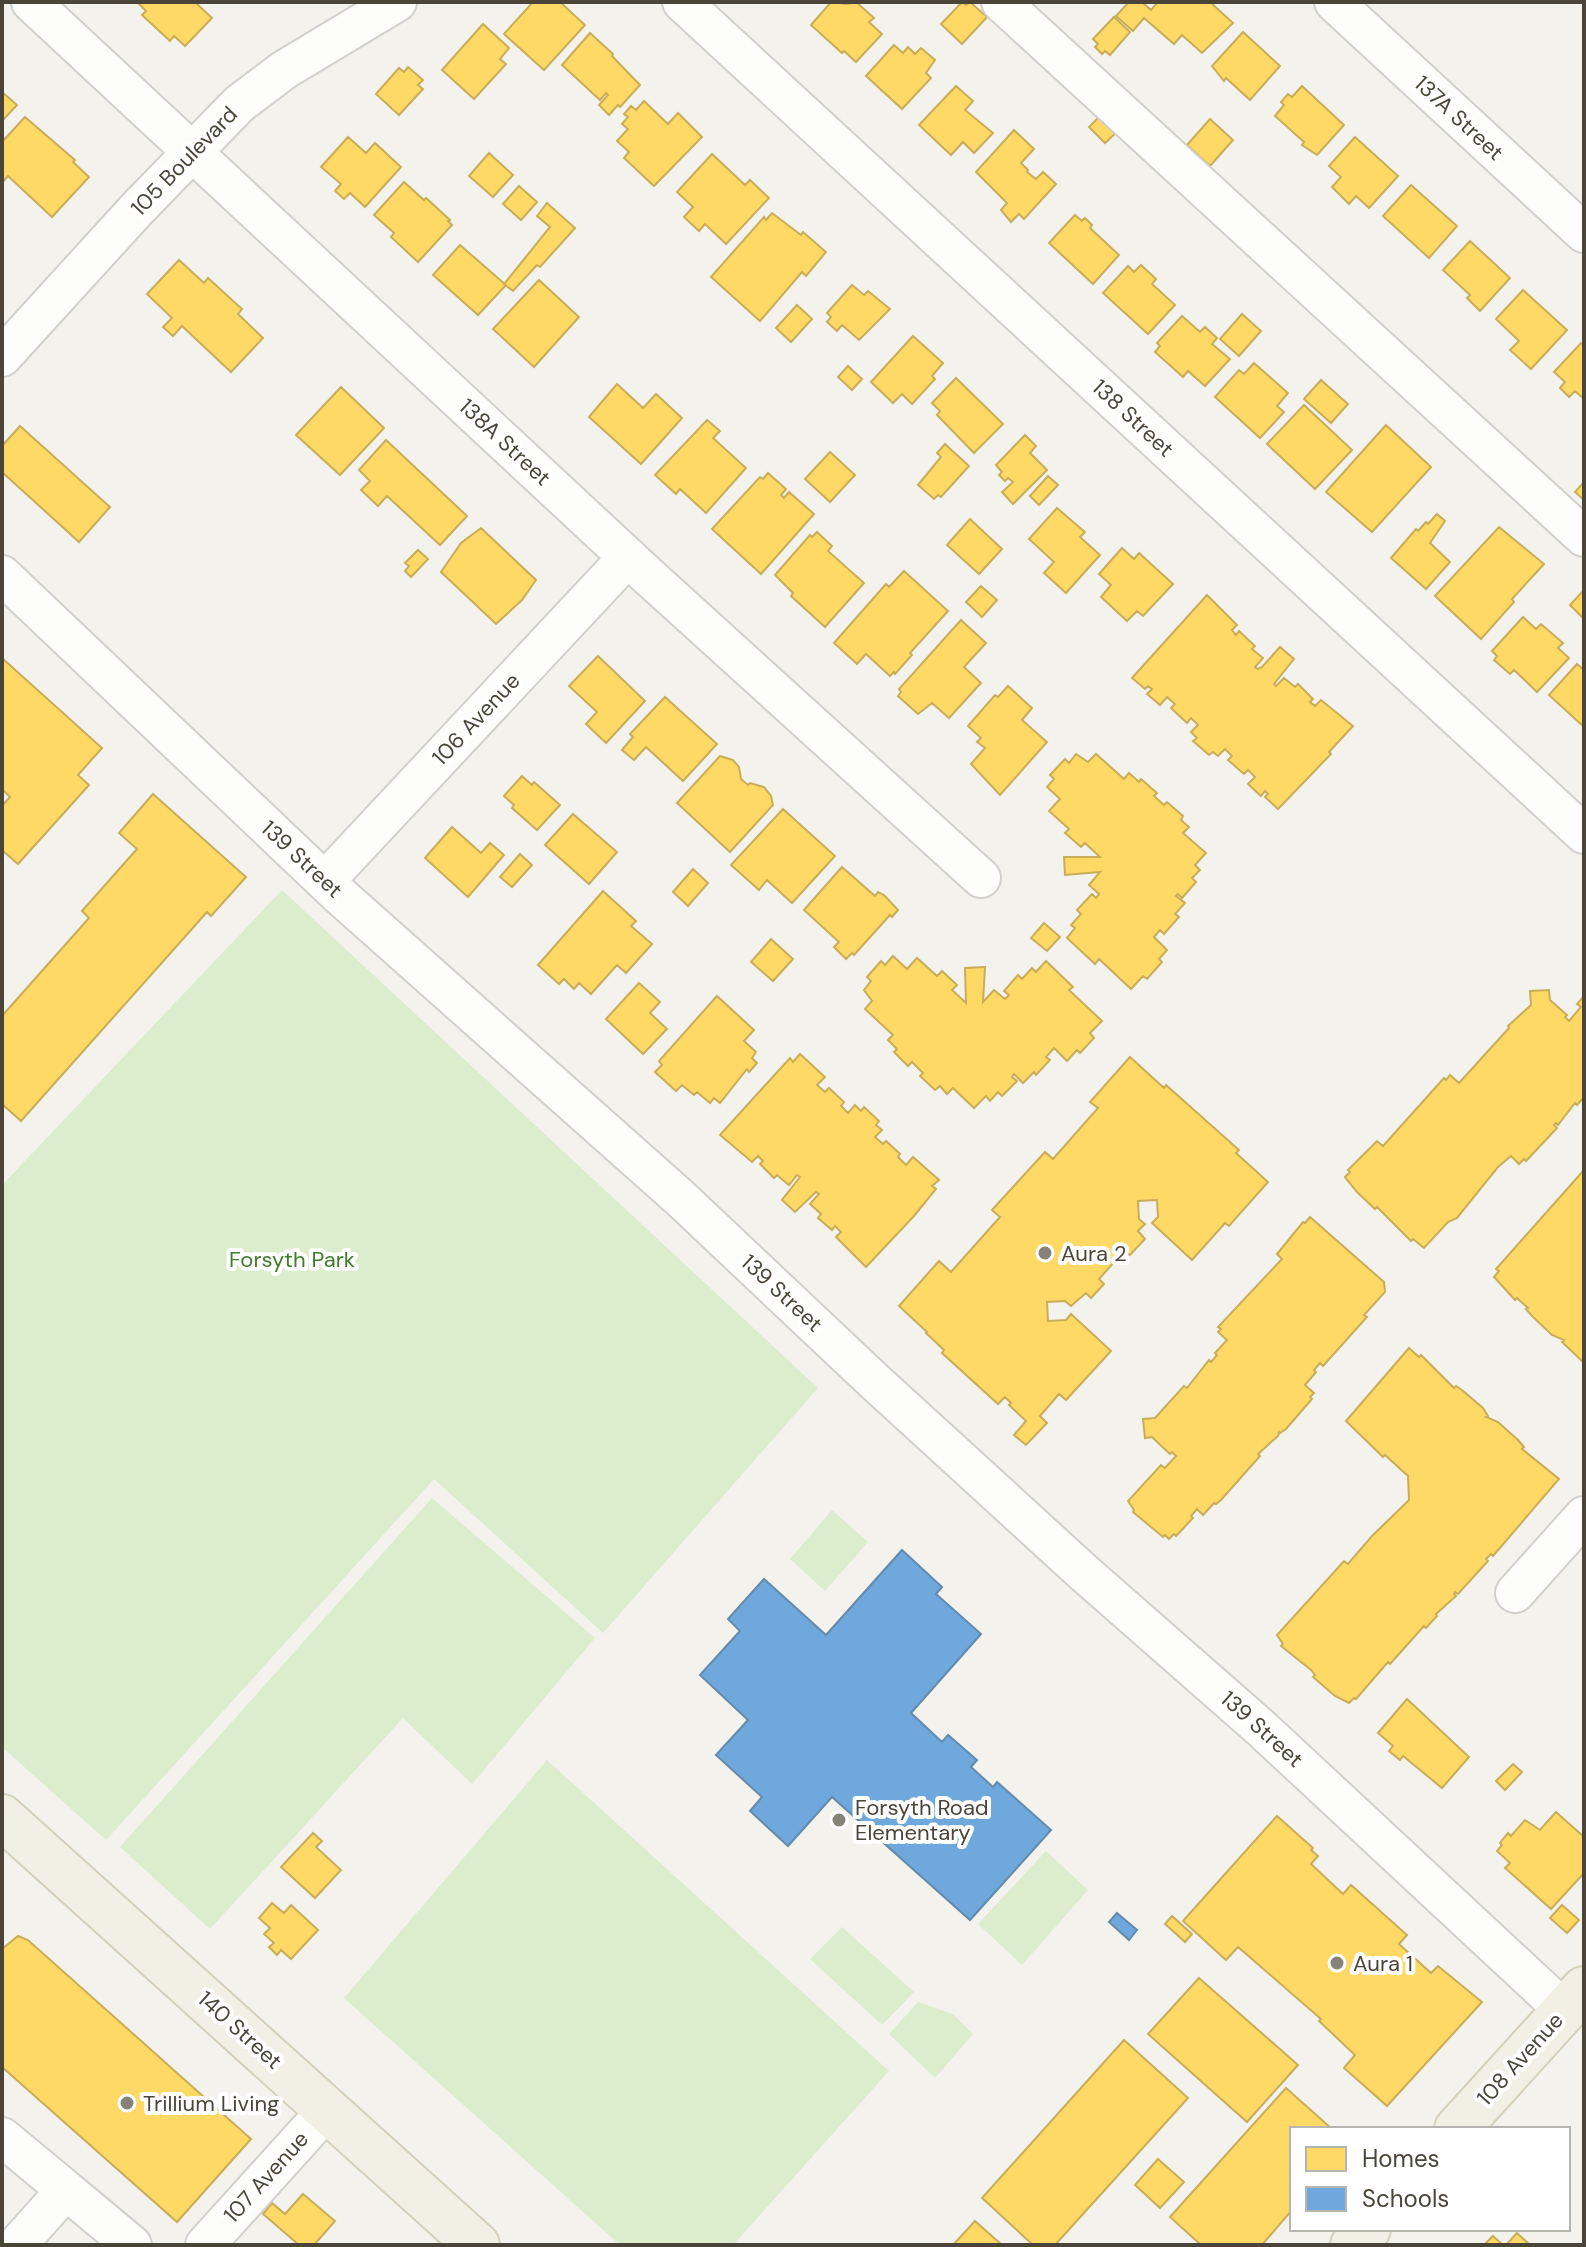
<svg xmlns="http://www.w3.org/2000/svg" width="1586" height="2247" viewBox="0 0 1586 2247" font-family="'DM Sans',sans-serif">
<rect width="100%" height="100%" fill="#f3f2ed"/>
<!-- green -->
<path fill="#dcedce" d="M282,890L818,1388L603,1633L434,1479L106,1840L2,1747V1185Z
M432,1498L595,1638L472,1784L403,1718L210,1929L120,1847Z
M832,1510L868,1542L825,1591L790,1559Z
M547,1760L889,2071L733,2245H620L344,1998Z
M1046,1851L1088,1890L1022,1965L978,1924Z
M842,1927L914,1992L882,2025L810,1959Z
M918,2002L953,2014L973,2034L935,2078L889,2034Z"/>
<!-- homes -->
<path fill="#ffd966" stroke="#c9ad58" stroke-width="2" d="M141,2H195L212,18L185,46L174,36L170,41L142,15L146,11L139,4Z
M533,2H560L585,25L544,70L504,34Z
M831,2L846,4L856,2L874,18L869,22L882,34L856,62L844,51L842,53L811,25Z
M962,2L966,5L970,2L987,17L962,44L941,24Z
M1129,2H1142L1151,10L1158,2H1210L1233,23L1202,53L1182,35L1174,44L1144,18L1133,31L1116,16Z
M1114,17L1130,32L1110,55L1105,51L1102,54L1095,47L1098,44L1093,39Z
M483,24L509,48L500,59L506,64L474,99L442,70Z
M1243,32L1280,66L1250,100L1226,78L1224,81L1212,66Z
M590,33L613,54L612,56L640,85L620,107L618,105L609,115L599,105L608,95L606,93L600,100L562,65Z
M894,45L903,53L908,47L915,54L921,48L935,60L926,73L931,78L902,109L866,76Z
M408,67L423,80L418,85L423,89L399,115L376,94L399,68L404,72Z
M956,86L973,101L965,110L993,133L974,153L963,142L951,155L919,125Z
M1302,86L1344,125L1317,155L1302,145L1304,142L1275,116L1284,105L1281,102L1288,94L1292,97Z
M2,92L17,105L2,121Z
M644,101L668,124L678,113L702,137L654,186L624,158L629,152L617,141L628,129L622,124L628,117L624,114L631,106L636,110Z
M1102,114L1118,131L1105,143L1089,127Z
M25,117L75,160L73,162L89,177L52,217L8,176L2,183V142Z
M1210,119L1233,140L1210,166L1187,145Z
M1014,130L1034,149L1021,163L1028,170L1027,172L1036,179L1043,172L1056,184L1024,219L1019,214L1011,222L1001,210L1007,203L976,172Z
M348,137L366,153L375,143L401,167L365,207L350,193L344,199L335,191L341,184L321,167Z
M1355,137L1398,176L1369,208L1356,196L1349,204L1332,187L1341,177L1329,166Z
M489,153L513,175L493,197L469,176Z
M712,154L745,185L750,180L769,198L726,244L705,224L699,231L684,217L693,207L677,192Z
M404,182L424,200L426,198L450,220L448,221L452,225L418,262L391,237L394,233L374,215Z
M1411,185L1457,226L1429,258L1383,216Z
M519,186L537,202L521,220L503,204Z
M547,203L575,228L540,267L537,265L513,291L504,284L550,227L537,216Z
M772,213L801,235L803,232L826,252L806,276L802,272L760,321L711,277L764,217L766,220Z
M1075,215L1082,221L1085,218L1092,225L1090,228L1119,255L1093,284L1049,243Z
M1470,241L1510,278L1480,311L1467,298L1470,295L1443,270Z
M460,245L506,285L478,315L433,275Z
M179,260L204,283L208,278L242,309L238,314L263,338L231,372L182,326L173,336L163,327L172,318L147,294Z
M1141,265L1156,279L1152,284L1175,305L1148,334L1103,293L1128,266L1134,272Z
M539,280L579,317L534,367L493,329Z
M852,285L864,295L868,291L890,309L859,340L842,325L837,331L827,322L831,317L827,313Z
M1523,290L1567,330L1531,369L1510,350L1519,341L1496,319Z
M797,305L812,319L791,342L776,328Z
M1242,314L1261,331L1239,356L1220,339Z
M1182,316L1200,332L1205,327L1217,338L1212,344L1230,359L1205,386L1188,371L1183,377L1155,352L1160,346L1157,343Z
M913,336L943,363L932,376L935,379L912,404L902,394L893,403L871,382Z
M1581,343L1584,345V399L1575,391L1569,397L1560,388L1565,382L1554,372Z
M1254,363L1288,393L1277,406L1284,412L1260,438L1215,397L1239,370L1244,374Z
M848,366L862,379L852,390L838,377Z
M956,378L1003,424L974,453L937,415L940,411L932,403Z
M1321,380L1348,404L1331,423L1304,399Z
M617,384L643,408L656,394L682,418L641,464L589,417Z
M341,387L384,428L340,475L296,435Z
M1304,405L1352,450L1315,489L1267,444Z
M707,420L720,431L713,438L746,468L706,513L680,489L676,494L655,475Z
M1386,425L1431,467L1372,532L1326,492Z
M20,426L110,507L79,542L2,472V446Z
M1025,435L1036,446L1030,453L1047,470L1013,504L1002,492L1013,482L1008,478L1005,481L999,475L1002,472L996,465Z
M386,440L467,516L440,545L387,496L378,506L361,490L370,481L359,470Z
M945,444L969,466L941,497L938,495L934,499L918,485L941,457L937,453Z
M830,452L855,475L830,502L805,479Z
M768,473L786,489L781,495L784,498L789,492L814,514L761,574L712,529L760,477L763,479Z
M1048,476L1058,485L1039,505L1030,496Z
M1584,482V500L1575,492Z
M1057,508L1085,532L1080,537L1100,555L1066,593L1044,573L1054,562L1029,539Z
M1437,514L1445,521L1430,543L1450,562L1426,589L1391,558L1416,529L1418,531L1426,522L1428,524Z
M970,519L1002,549L979,574L947,545Z
M1499,527L1544,564L1512,599L1514,602L1481,639L1435,596Z
M481,528L536,580L522,600L496,624L441,572L461,543Z
M817,532L832,546L828,551L864,583L825,627L791,596L793,593L775,575L810,535L812,537Z
M1122,548L1134,559L1139,553L1173,584L1143,616L1137,611L1127,621L1101,597L1111,585L1099,574Z
M418,550L428,559L411,577L405,571L409,566L405,563Z
M904,571L948,611L910,653L912,655L895,674L894,672L890,676L866,654L857,664L834,643L886,584L889,587Z
M981,586L997,600L982,617L966,602Z
M1584,590V619L1570,605Z
M1207,595L1237,625L1232,630L1236,635L1239,631L1255,646L1252,649L1263,658L1255,667L1258,669L1262,667L1280,647L1294,659L1274,684L1276,686L1284,678L1295,687L1298,684L1313,699L1310,702L1315,706L1321,700L1353,726L1329,752L1331,754L1278,809L1265,797L1268,794L1265,791L1261,796L1248,784L1255,777L1248,770L1244,774L1228,760L1232,756L1225,749L1218,756L1213,752L1209,755L1193,741L1197,738L1191,732L1198,725L1191,718L1187,723L1171,708L1175,704L1167,697L1160,705L1147,694L1152,689L1148,686L1145,689L1132,678Z
M1523,617L1536,629L1541,624L1563,643L1558,648L1569,658L1537,692L1514,670L1510,674L1494,660L1497,656L1492,651Z
M961,620L986,643L964,667L981,683L949,718L932,703L918,714L898,696L901,692L899,689Z
M598,656L645,701L606,743L586,724L597,712L569,686Z
M2,658L102,748L78,775L89,785L18,864L2,850V806L10,797L2,789Z
M1577,664L1584,670V727L1549,695Z
M1008,686L1032,708L1022,720L1047,742L1000,795L971,764L985,748L977,742L981,738L968,726L995,695L998,697Z
M665,697L717,744L683,781L646,747L634,760L622,750L633,737L630,734Z
M1076,754L1088,762L1096,754L1124,779L1129,773L1139,782L1141,779L1157,793L1154,796L1164,805L1167,802L1183,816L1181,820L1189,827L1183,833L1206,853L1195,865L1200,870L1192,878L1196,882L1182,898L1178,894L1176,896L1185,903L1175,914L1179,917L1164,934L1160,930L1154,937L1167,950L1159,959L1162,962L1147,979L1143,976L1131,989L1099,959L1095,964L1067,938L1075,928L1071,925L1081,914L1077,910L1092,894L1096,898L1099,894L1089,885L1100,872L1065,875L1064,857H1100L1085,843L1081,847L1065,833L1069,829L1049,811L1060,799L1047,787L1054,779L1050,775L1065,759L1069,763Z
M720,756L733,760L739,767L741,779L748,785L750,783L764,787L771,796L773,805L730,852L677,803Z
M522,776L532,785L534,782L560,805L537,830L512,808L514,805L504,796Z
M153,794L246,877L211,916L207,912L21,1121L2,1104V1016L89,918L82,911L137,849L119,833Z
M783,809L835,856L792,903L767,880L759,890L731,865Z
M573,814L617,852L589,884L545,845Z
M452,827L481,853L490,843L504,855L468,897L425,858Z
M520,854L532,865L512,887L500,877Z
M842,867L875,896L878,892L884,895L898,910L892,917L890,915L854,955L852,953L846,959L834,947L839,942L804,910Z
M693,869L708,883L688,906L673,892Z
M603,891L636,921L631,926L652,944L626,973L617,965L591,994L579,983L574,989L564,979L559,984L538,965Z
M1044,923L1060,937L1047,951L1031,938Z
M771,939L793,959L773,981L751,962Z
M893,956L907,969L917,958L937,976L942,971L957,985L952,990L966,1003L965,968L985,967L983,1002L994,990L1005,999L1009,995L1004,991L1018,975L1022,979L1032,968L1036,972L1046,961L1073,987L1069,990L1102,1021L1090,1033L1094,1038L1080,1053L1077,1050L1067,1061L1054,1048L1046,1057L1050,1060L1036,1075L1034,1072L1023,1083L1014,1074L1012,1077L1017,1081L1002,1096L998,1092L990,1101L986,1096L974,1108L953,1088L947,1094L940,1086L935,1090L920,1076L923,1073L912,1062L908,1066L894,1052L897,1049L888,1040L893,1035L865,1009L872,1001L864,990L871,981L867,977L881,961L885,965Z
M639,983L660,1002L650,1013L667,1029L643,1054L606,1019Z
M1549,990L1550,1000L1567,1015L1565,1017L1569,1021L1581,1007L1577,1004L1584,996V1097L1577,1105L1575,1103L1558,1125L1556,1123L1554,1125L1557,1128L1526,1161L1524,1159L1519,1164L1511,1156L1498,1167L1457,1218L1448,1222L1424,1248L1413,1239L1411,1241L1377,1207L1375,1209L1357,1192L1345,1177L1350,1172L1348,1170L1377,1141L1383,1146L1444,1078L1446,1080L1450,1075L1459,1083L1509,1028L1508,1026L1531,1005L1530,991Z
M717,996L754,1030L744,1041L756,1052L752,1058L757,1063L749,1072L747,1069L720,1103L714,1098L710,1103L697,1092L694,1095L682,1085L676,1091L655,1072L662,1065L659,1061Z
M800,1054L825,1077L817,1085L825,1092L829,1088L844,1102L841,1106L848,1113L855,1105L861,1111L864,1107L879,1121L876,1125L882,1130L875,1137L883,1144L886,1141L900,1154L898,1157L906,1165L913,1157L939,1180L932,1186L936,1189L914,1216L866,1267L836,1237L841,1232L835,1226L832,1230L818,1218L821,1214L810,1204L819,1194L816,1192L795,1212L782,1200L800,1177L797,1175L789,1185L777,1175L774,1178L760,1164L763,1161L758,1156L752,1162L720,1135L790,1058L793,1062Z
M1130,1057L1164,1088L1166,1085L1239,1150L1236,1153L1268,1182L1229,1226L1225,1223L1192,1260L1152,1223L1158,1217L1157,1200L1138,1201L1139,1219L1145,1224L1138,1231L1145,1239L1130,1255L1124,1251L1099,1279L1104,1284L1091,1298L1086,1293L1071,1306L1065,1301L1047,1302L1048,1321L1066,1320L1071,1314L1111,1351L1066,1400L1059,1394L1040,1416L1047,1423L1026,1445L1014,1435L1026,1421L1009,1405L1011,1403L1005,1397L998,1404L942,1353L944,1350L926,1333L927,1332L899,1306L939,1261L951,1272L1000,1217L992,1210L1045,1152L1053,1159L1098,1108L1090,1102Z
M1584,1170V1363L1562,1342L1564,1340L1552,1335L1532,1316L1526,1309L1528,1308L1517,1298L1515,1300L1494,1277L1499,1271L1496,1269Z
M1310,1217L1384,1282L1385,1292L1364,1315L1367,1317L1323,1366L1320,1363L1314,1370L1316,1372L1305,1385L1314,1393L1310,1397L1312,1399L1286,1429L1280,1433L1279,1432L1278,1436L1258,1454L1260,1456L1221,1500L1216,1504L1214,1503L1203,1515L1197,1509L1191,1516L1193,1518L1176,1536L1174,1534L1169,1539L1165,1535L1163,1537L1133,1512L1134,1510L1128,1501L1161,1465L1165,1468L1176,1456L1172,1452L1170,1454L1152,1437L1145,1438L1143,1419L1155,1418L1184,1386L1187,1388L1209,1360L1211,1362L1217,1355L1215,1353L1227,1340L1218,1332L1221,1329L1218,1327L1282,1259L1277,1254L1303,1222L1305,1223Z
M1409,1348L1419,1357L1421,1355L1454,1388L1456,1386L1462,1390L1483,1408L1488,1416L1486,1417L1498,1422L1518,1440L1524,1447L1522,1449L1559,1479L1493,1556L1491,1554L1486,1559L1488,1561L1458,1594L1455,1592L1454,1594L1456,1596L1436,1614L1437,1616L1426,1628L1424,1626L1390,1664L1388,1662L1356,1699L1354,1698L1349,1703L1335,1696L1313,1677L1315,1675L1311,1670L1281,1646L1283,1644L1277,1635L1344,1561L1348,1564L1372,1536L1409,1500L1408,1476L1385,1455L1383,1457L1346,1421Z
M1407,1699L1469,1757L1442,1788L1403,1756L1400,1760L1389,1751L1393,1746L1378,1733Z
M1513,1764L1522,1772L1505,1790L1496,1781Z
M1556,1812L1584,1837V1873L1551,1909L1505,1868L1510,1863L1497,1851L1502,1845L1500,1843L1508,1833L1511,1836L1525,1820L1540,1830Z
M1277,1816L1313,1848L1311,1850L1318,1856L1311,1864L1343,1894L1351,1885L1407,1935L1399,1944L1431,1973L1438,1966L1482,2002L1387,2106L1344,2068L1355,2055L1319,2021L1321,2019L1238,1947L1226,1960L1183,1921Z
M313,1833L322,1841L316,1847L341,1870L315,1898L281,1867Z
M272,1903L284,1913L291,1905L318,1930L291,1959L281,1950L277,1955L269,1947L274,1943L264,1934L270,1928L259,1918Z
M1562,1905L1579,1920L1567,1933L1550,1918Z
M1172,1916L1192,1934L1185,1942L1165,1924Z
M18,1936L28,1940L251,2139L177,2222L2,2067V1949Z
M1199,1978L1298,2065L1247,2122L1148,2034Z
M1124,2040L1188,2098L1055,2245H1033L982,2198Z
M1286,2088L1332,2129H1292V2210L1262,2245H1201L1170,2217Z
M1158,2159L1184,2182L1160,2208L1135,2185Z
M303,2194L335,2221L314,2245H299L263,2214L272,2203L285,2214Z
M975,2221L1002,2245H953Z
M1517,2233L1530,2245H1506Z
M1493,2236L1503,2245H1484Z"/>
<!-- schools -->
<path fill="#6fa8dc" stroke="#648aab" stroke-width="2" d="M902,1550L942,1587L936,1594L981,1634L911,1713L942,1742L948,1735L977,1760L971,1767L993,1787L997,1782L1051,1830L970,1920L832,1797L788,1846L750,1811L762,1797L716,1755L748,1720L700,1675L740,1631L728,1619L764,1579L826,1635Z
M1117,1913L1137,1930L1129,1940L1109,1922Z"/>
<g fill="none" stroke-linecap="round" stroke-linejoin="round">
<!-- minor casing -->
<g stroke="#d1d0cb" stroke-width="42">
<path id="minor" d="M31,2L647,575L981,878
M682,2L1584,834
M1001,2L1584,537
M1334,2L1584,233
M2,357L136,210L239,104L284,70L397,2
M2,575L338,894L679,1197L873,1380L1083,1572L1262,1729L1564,2010
M325,881L628,557
M1515,1593L1584,1516
M2,2137L66,2190
M17,2245L66,2190L132,2245
M205,2245L328,2109"/>
</g>
<!-- major casing -->
<g stroke="#d5d0ba" stroke-width="48">
<path id="major" d="M2,1817L477,2245
M1457,2129L1584,1989
M1353,2245L1368,2229"/>
</g>
<!-- minor -->
<use href="#minor" stroke="#fdfdfc" stroke-width="38"/>
<!-- major -->
<use href="#major" stroke="#f2f0e5" stroke-width="44"/>
</g>
<!-- markers -->
<g fill="#858277" stroke="#fff" stroke-width="3">
<circle cx="1045" cy="1253" r="8"/>
<circle cx="839" cy="1820" r="8"/>
<circle cx="1337" cy="1963" r="8"/>
<circle cx="127" cy="2103" r="8"/>
</g>
<g text-anchor="middle" dominant-baseline="central" stroke-width="8" stroke-linejoin="round" paint-order="stroke">
<!-- street labels -->
<g font-size="22" fill="#4a4538" stroke="#fff">
<text transform="translate(1459 118) rotate(43)">137A Street</text>
<text transform="translate(184 161) rotate(-46)">105 Boulevard</text>
<text transform="translate(1133 418) rotate(43)">138 Street</text>
<text transform="translate(505 442) rotate(43)">138A Street</text>
<text transform="translate(476 719) rotate(-47)">106 Avenue</text>
<text transform="translate(302 859) rotate(43)">139 Street</text>
<text transform="translate(782 1293) rotate(43)">139 Street</text>
<text transform="translate(1262 1729) rotate(42)">139 Street</text>
<text transform="translate(240 2030) rotate(42)">140 Street</text>
<text transform="translate(1520 2059) rotate(-48)">108 Avenue</text>
<text transform="translate(266 2177) rotate(-48)">107 Avenue</text>
</g>
<!-- poi labels -->
<g font-size="22" fill="#4a4538" stroke="#fff" text-anchor="start">
<text x="1061" y="1253">Aura 2</text>
<text x="855" y="1807">Forsyth Road<tspan x="855" dy="25">Elementary</tspan></text>
<text x="1353" y="1963">Aura 1</text>
<text x="143" y="2103">Trillium Living</text>
</g>
<!-- park labels -->
<g font-size="22" fill="#3f7d2a" stroke="#fff">
<text x="292" y="1259">Forsyth Park</text>
</g>
</g>
<!-- border -->
<rect width="1586" height="2247" fill="none" stroke="#4a4538" stroke-width="8"/>
<!-- legend -->
<rect x="1290" y="2127" width="280" height="104" fill="#ffffff" stroke="#b7b5af" stroke-width="2"/>
<rect x="1306" y="2147" width="40" height="24" fill="#ffd966" stroke="#b7b5af" stroke-width="2"/>
<text x="1362" y="2167" font-size="24" fill="#4a4538">Homes</text>
<rect x="1306" y="2187" width="40" height="24" fill="#6fa8dc" stroke="#b7b5af" stroke-width="2"/>
<text x="1362" y="2207" font-size="24" fill="#4a4538">Schools</text>
</svg>
